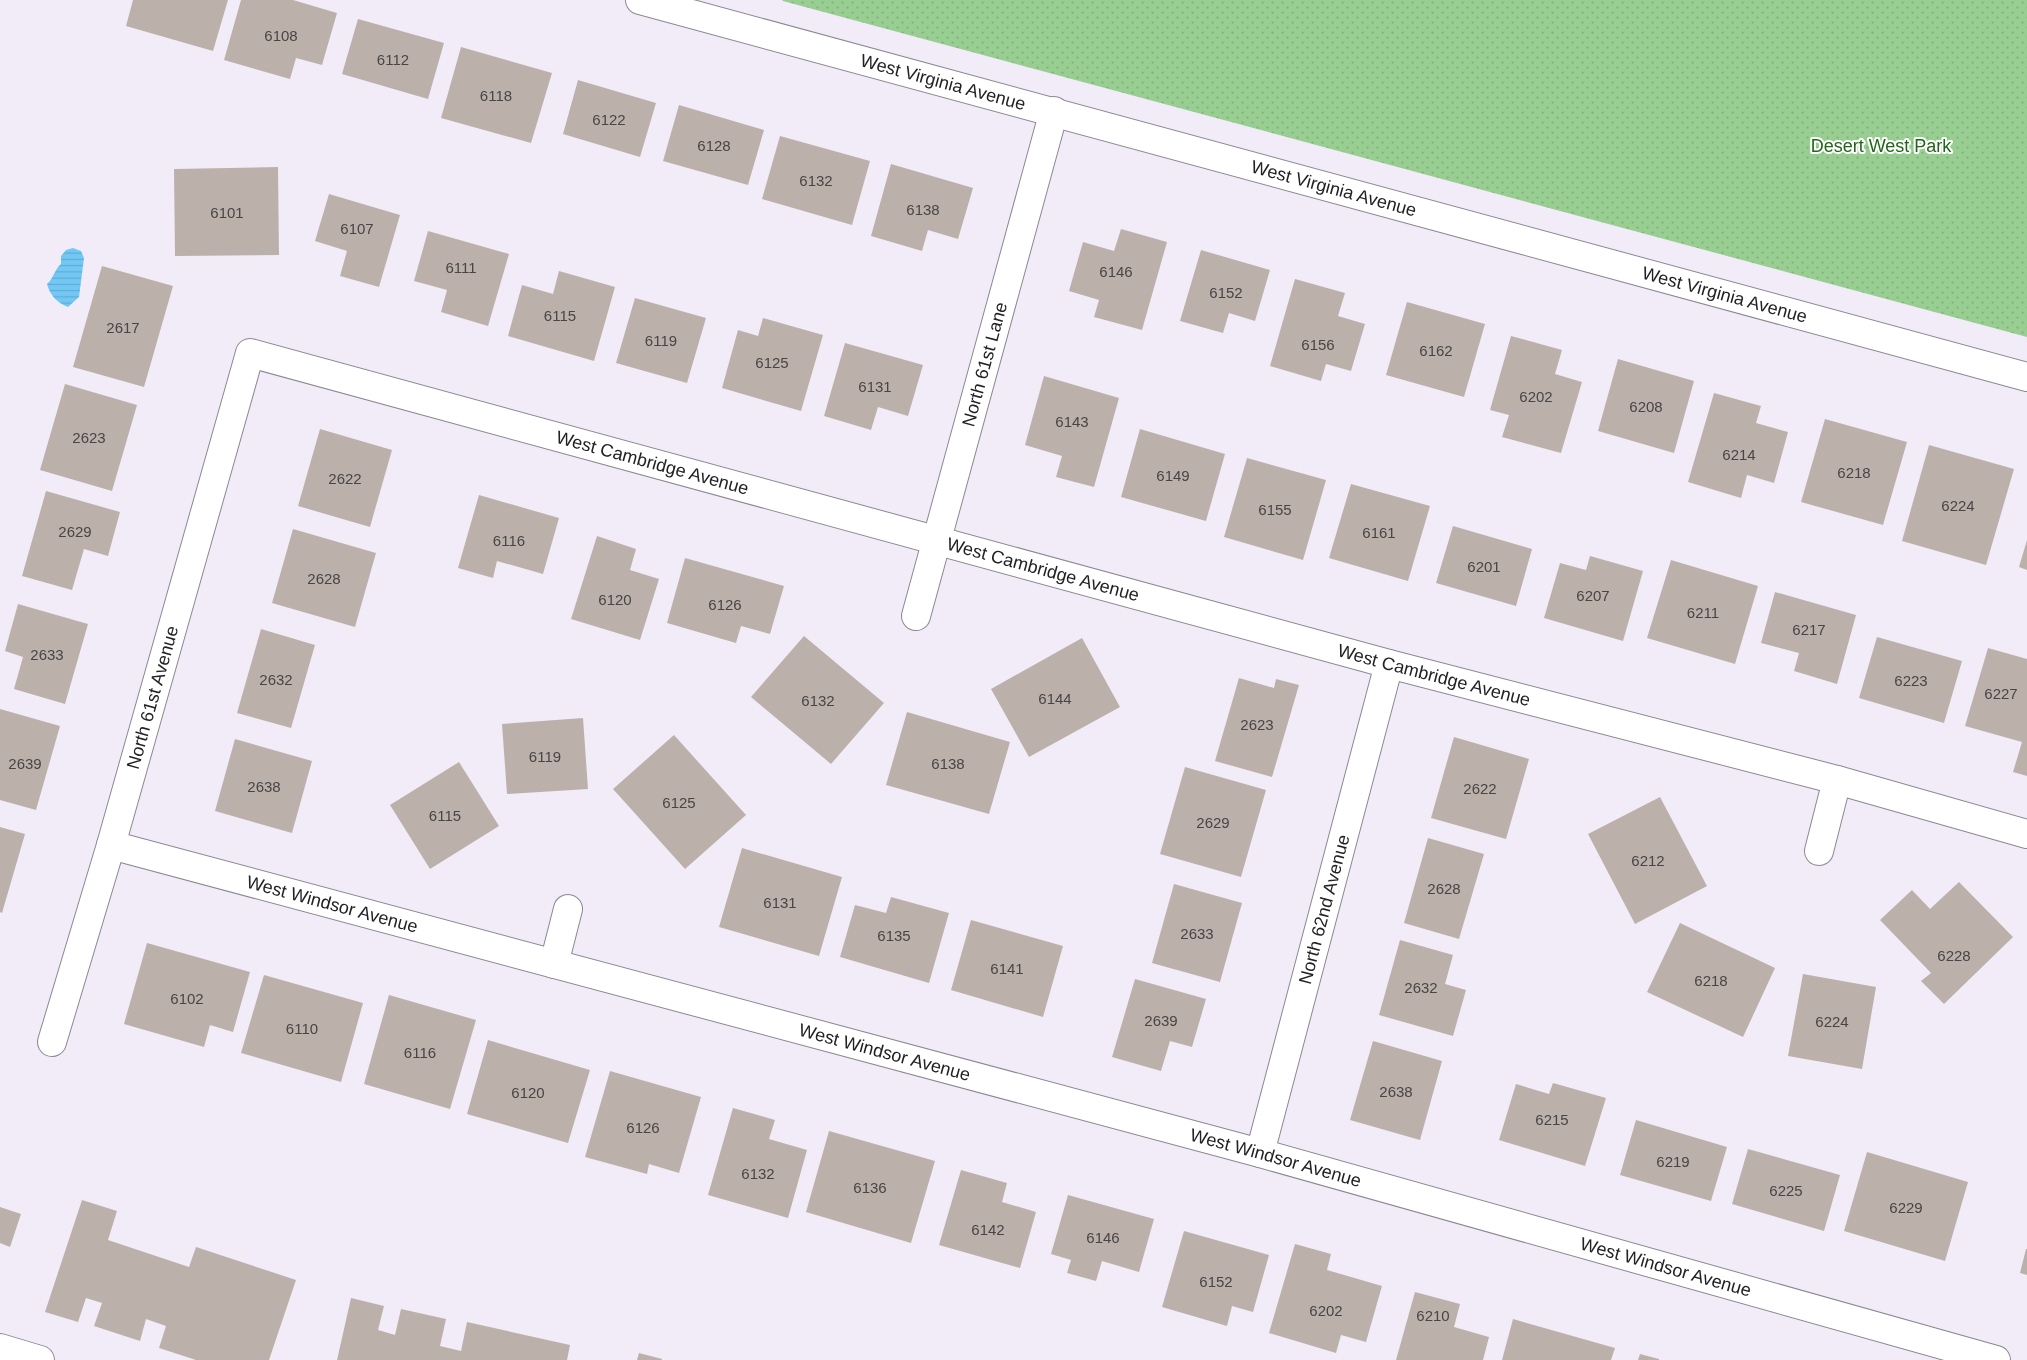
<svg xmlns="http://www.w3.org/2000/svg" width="2027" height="1360" viewBox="0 0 2027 1360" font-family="Helvetica,sans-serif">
<defs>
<pattern id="park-dots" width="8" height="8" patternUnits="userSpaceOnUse" patternTransform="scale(1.25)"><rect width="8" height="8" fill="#98ce91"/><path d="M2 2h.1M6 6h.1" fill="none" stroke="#83b17d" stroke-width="1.8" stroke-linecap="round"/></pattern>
<pattern id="water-rules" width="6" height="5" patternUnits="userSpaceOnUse" patternTransform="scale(1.25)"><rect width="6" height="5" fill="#72c8f4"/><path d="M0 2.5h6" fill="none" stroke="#62acd1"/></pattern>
</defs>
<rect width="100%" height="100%" fill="#f1ecf8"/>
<!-- park -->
<path fill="url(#park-dots)" d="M782,0H2027V337L783,1Z"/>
<!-- water -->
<path fill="url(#water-rules)" d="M73,248L81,251L84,258L79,297L68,307C57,303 50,295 47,284C54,278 54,270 61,264V256L66,250Z"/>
<!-- building -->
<path fill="#bcb1aa" d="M133,0H228L213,51L126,26Z
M241,0H293L337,13L322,65L296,58L290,79L224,60Z
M358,19L444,43L428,99L342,74Z
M461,47L552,73L531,143L441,118Z
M578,80L656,103L640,157L563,134Z
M679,105L764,130L748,185L663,161Z
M780,136L870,161L852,225L762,199Z
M891,164L973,188L958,239L928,230L922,251L871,236Z
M278,167L279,255L175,256L174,169Z
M329,194L400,215L379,287L340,276L347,251L315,241Z
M1121,229L1167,242L1142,330L1094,317L1099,300L1069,291L1083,242L1114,251Z
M428,231L509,254L488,326L441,312L447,290L414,281Z
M1201,250L1270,270L1255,321L1229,313L1223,333L1180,321Z
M102,266L173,286L144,387L73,367Z
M559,271L615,287L594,361L508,336L522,285L553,294Z
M1295,279L1345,293L1338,316L1365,324L1351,371L1326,364L1321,381L1270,366Z
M635,298L706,318L687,383L616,363Z
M1407,302L1485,324L1464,397L1386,375Z
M763,318L823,335L801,411L722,388L738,330L758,336Z
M1511,336L1562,350L1555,374L1582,382L1561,453L1502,437L1509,415L1490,410Z
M845,343L923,365L908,416L878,407L871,430L824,416Z
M1618,359L1694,381L1674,453L1598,431Z
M1044,376L1119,398L1094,487L1056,477L1062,456L1025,445Z
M65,384L137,405L112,491L40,470Z
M1714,393L1761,406L1756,423L1788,432L1774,483L1747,475L1741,498L1688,482Z
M1825,419L1907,442L1883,525L1801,502Z
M320,429L392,450L370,527L298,506Z
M1140,429L1225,454L1206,521L1121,497Z
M1929,445L2014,469L1986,565L1902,541Z
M1247,458L1326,480L1303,560L1224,537Z
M1351,484L1430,506L1408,581L1329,558Z
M46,491L120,512L108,556L84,549L72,590L22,576Z
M479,495L559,518L543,574L497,561L493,578L458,568Z
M1453,526L1532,549L1516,606L1436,583Z
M293,529L376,553L355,627L272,603Z
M597,536L636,549L630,570L659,579L640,640L571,619Z
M2027,540V570L2019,567Z
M1590,556L1643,571L1623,641L1544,618L1560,563L1586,570Z
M685,558L784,586L770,634L741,626L736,643L667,623Z
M1671,560L1758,586L1735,664L1647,638Z
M1775,592L1856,615L1837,684L1794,671L1799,653L1761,643Z
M18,604L88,624L65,704L14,689L23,657L5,651Z
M261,629L315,645L291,728L237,713Z
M804,636L884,703L831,764L751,697Z
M1877,637L1962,661L1944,723L1859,698Z
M1082,638L1120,707L1029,757L991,689Z
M1988,648L2027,659V776L2013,772L2022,742L1965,726Z
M1239,678L1274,688L1276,679L1299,685L1272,777L1215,761Z
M0,709L60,726L36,810L0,800Z
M907,712L1010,742L989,814L886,785Z
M583,718L588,789L507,794L502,724Z
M674,735L746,815L685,869L613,789Z
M1454,737L1529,759L1506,839L1431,818Z
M235,739L312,761L292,833L215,811Z
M459,762L499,826L430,869L390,805Z
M1185,767L1266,790L1241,877L1160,854Z
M1660,797L1707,886L1635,924L1588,834Z
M0,827L25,834L2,913L0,912Z
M1428,838L1484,854L1459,939L1404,923Z
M742,848L842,877L819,956L719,927Z
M1959,882L2013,937L1944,1004L1921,981L1931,973L1880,920L1912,890L1930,909Z
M1174,884L1242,903L1220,982L1152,963Z
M891,897L949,913L929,983L840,957L855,905L886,913Z
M971,920L1063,946L1043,1017L951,990Z
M1680,923L1775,968L1743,1037L1647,992Z
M1400,940L1453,955L1445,984L1466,990L1453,1036L1379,1015Z
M147,943L250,972L233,1032L210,1025L204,1047L124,1024Z
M1803,974L1876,987L1862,1069L1788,1056Z
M264,975L363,1003L341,1082L241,1053Z
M1135,979L1206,999L1192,1047L1170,1041L1161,1071L1112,1057Z
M389,995L476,1020L450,1109L364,1084Z
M488,1040L590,1070L568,1143L467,1114Z
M1373,1041L1442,1061L1420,1140L1350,1120Z
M610,1071L701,1097L679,1173L649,1164L647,1174L585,1157Z
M1553,1083L1606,1098L1585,1166L1499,1140L1516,1084L1549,1094Z
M733,1108L775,1120L769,1139L807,1150L788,1218L708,1195Z
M1636,1120L1727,1147L1711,1201L1620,1175Z
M829,1131L935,1161L911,1243L806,1212Z
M1748,1149L1840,1175L1824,1231L1732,1204Z
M1867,1152L1968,1182L1945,1261L1844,1231Z
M961,1170L1007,1183L1002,1202L1036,1212L1020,1268L939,1245Z
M1068,1195L1154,1219L1139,1272L1102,1261L1096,1281L1067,1273L1071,1260L1051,1254Z
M82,1200L117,1211L108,1240L189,1267L196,1247L296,1280L269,1360H196L159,1348L166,1326L146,1319L140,1341L94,1326L102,1303L86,1298L78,1322L45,1312Z
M0,1207L21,1214L10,1247L0,1243Z
M1184,1231L1269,1255L1253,1312L1232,1306L1227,1326L1162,1307Z
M1295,1244L1331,1254L1327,1270L1382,1286L1366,1342L1341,1335L1336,1353L1269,1333Z
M2026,1249H2027V1275L2020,1273Z
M1415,1292L1460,1304L1454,1327L1489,1337L1483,1360H1396Z
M351,1298L384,1306L378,1330L395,1335L401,1309L446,1319L440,1346L461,1351L467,1322L570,1345L567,1360H337Z
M1513,1319L1615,1348L1611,1360H1502Z
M639,1353L662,1359V1360H637Z
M1640,1354L1659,1359V1360H1638Z"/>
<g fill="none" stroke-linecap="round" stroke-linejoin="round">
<!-- minor casing -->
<g stroke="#8c8893" stroke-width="30">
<g id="minor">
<path id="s1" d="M640,0L2027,377"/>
<path id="s2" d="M916,616L1054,111"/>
<path id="s3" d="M111,845L1260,1153L1996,1360"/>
<path d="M1819,851L1837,780"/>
<path d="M554,964L568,909"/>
<path id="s4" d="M52,1042L111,845L250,353L1389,664L1837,780L2027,834"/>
<path id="s5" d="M1260,1153L1389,664"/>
<path d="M0,1348L40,1360"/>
</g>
</g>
<!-- minor -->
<use href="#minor" stroke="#fff" stroke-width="28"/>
</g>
<g text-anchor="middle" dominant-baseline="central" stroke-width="4" stroke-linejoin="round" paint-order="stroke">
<!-- number labels -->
<g font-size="15" fill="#484546">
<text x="281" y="35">6108</text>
<text x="393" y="59">6112</text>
<text x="496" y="95">6118</text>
<text x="609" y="119">6122</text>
<text x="714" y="145">6128</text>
<text x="816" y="180">6132</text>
<text x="923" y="209">6138</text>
<text x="227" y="212">6101</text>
<text x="357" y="228">6107</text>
<text x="461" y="267">6111</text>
<text x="1116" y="271">6146</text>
<text x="1226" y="292">6152</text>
<text x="560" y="315">6115</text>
<text x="123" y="327">2617</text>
<text x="661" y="340">6119</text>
<text x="1318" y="344">6156</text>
<text x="1436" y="350">6162</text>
<text x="772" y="362">6125</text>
<text x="875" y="386">6131</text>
<text x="1536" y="396">6202</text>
<text x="1646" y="406">6208</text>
<text x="1072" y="421">6143</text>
<text x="89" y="437">2623</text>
<text x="1739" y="454">6214</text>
<text x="1854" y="472">6218</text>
<text x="1173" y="475">6149</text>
<text x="345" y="478">2622</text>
<text x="1958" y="505">6224</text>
<text x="1275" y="509">6155</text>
<text x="75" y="531">2629</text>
<text x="1379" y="532">6161</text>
<text x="509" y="540">6116</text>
<text x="1484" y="566">6201</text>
<text x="324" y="578">2628</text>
<text x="1593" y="595">6207</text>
<text x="615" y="599">6120</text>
<text x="725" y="604">6126</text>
<text x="1703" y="612">6211</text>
<text x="1809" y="629">6217</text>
<text x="47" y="654">2633</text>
<text x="276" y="679">2632</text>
<text x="1911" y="680">6223</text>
<text x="2001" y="693">6227</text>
<text x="1055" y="698">6144</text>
<text x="818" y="700">6132</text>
<text x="1257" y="724">2623</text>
<text x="545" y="756">6119</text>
<text x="25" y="763">2639</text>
<text x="948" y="763">6138</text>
<text x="264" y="786">2638</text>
<text x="1480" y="788">2622</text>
<text x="679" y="802">6125</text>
<text x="445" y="815">6115</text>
<text x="1213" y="822">2629</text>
<text x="1648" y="860">6212</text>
<text x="1444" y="888">2628</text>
<text x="780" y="902">6131</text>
<text x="1197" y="933">2633</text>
<text x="894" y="935">6135</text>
<text x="1954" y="955">6228</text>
<text x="1007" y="968">6141</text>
<text x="1711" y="980">6218</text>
<text x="1421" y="987">2632</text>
<text x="187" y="998">6102</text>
<text x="1161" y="1020">2639</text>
<text x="1832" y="1021">6224</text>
<text x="302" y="1028">6110</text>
<text x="420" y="1052">6116</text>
<text x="1396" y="1091">2638</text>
<text x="528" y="1092">6120</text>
<text x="1552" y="1119">6215</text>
<text x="643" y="1127">6126</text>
<text x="1673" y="1161">6219</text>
<text x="758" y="1173">6132</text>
<text x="870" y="1187">6136</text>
<text x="1786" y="1190">6225</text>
<text x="1906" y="1207">6229</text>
<text x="988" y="1229">6142</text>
<text x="1103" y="1237">6146</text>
<text x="1216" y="1281">6152</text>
<text x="1326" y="1310">6202</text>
<text x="1433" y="1315">6210</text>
</g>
<!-- street labels -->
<g font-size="18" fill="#222125" stroke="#fff">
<text stroke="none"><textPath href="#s1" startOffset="314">West Virginia Avenue</textPath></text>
<text stroke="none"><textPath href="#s1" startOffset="719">West Virginia Avenue</textPath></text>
<text stroke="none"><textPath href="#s1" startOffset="1124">West Virginia Avenue</textPath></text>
<text stroke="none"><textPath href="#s2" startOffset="261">North 61st Lane</textPath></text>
<text stroke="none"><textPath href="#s4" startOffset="1134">West Cambridge Avenue</textPath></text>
<text stroke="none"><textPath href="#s4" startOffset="1539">West Cambridge Avenue</textPath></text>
<text stroke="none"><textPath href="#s4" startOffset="1944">West Cambridge Avenue</textPath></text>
<text stroke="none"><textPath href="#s4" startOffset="359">North 61st Avenue</textPath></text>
<text stroke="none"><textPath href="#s3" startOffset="229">West Windsor Avenue</textPath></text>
<text stroke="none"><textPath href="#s5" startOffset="252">North 62nd Avenue</textPath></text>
<text stroke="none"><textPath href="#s3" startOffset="801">West Windsor Avenue</textPath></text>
<text stroke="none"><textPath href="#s3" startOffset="1206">West Windsor Avenue</textPath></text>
<text stroke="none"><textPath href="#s3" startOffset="1611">West Windsor Avenue</textPath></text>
</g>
<!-- park labels -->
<g font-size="18" fill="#1f6716" stroke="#fff">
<text x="1881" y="146">Desert West Park</text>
</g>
</g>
</svg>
